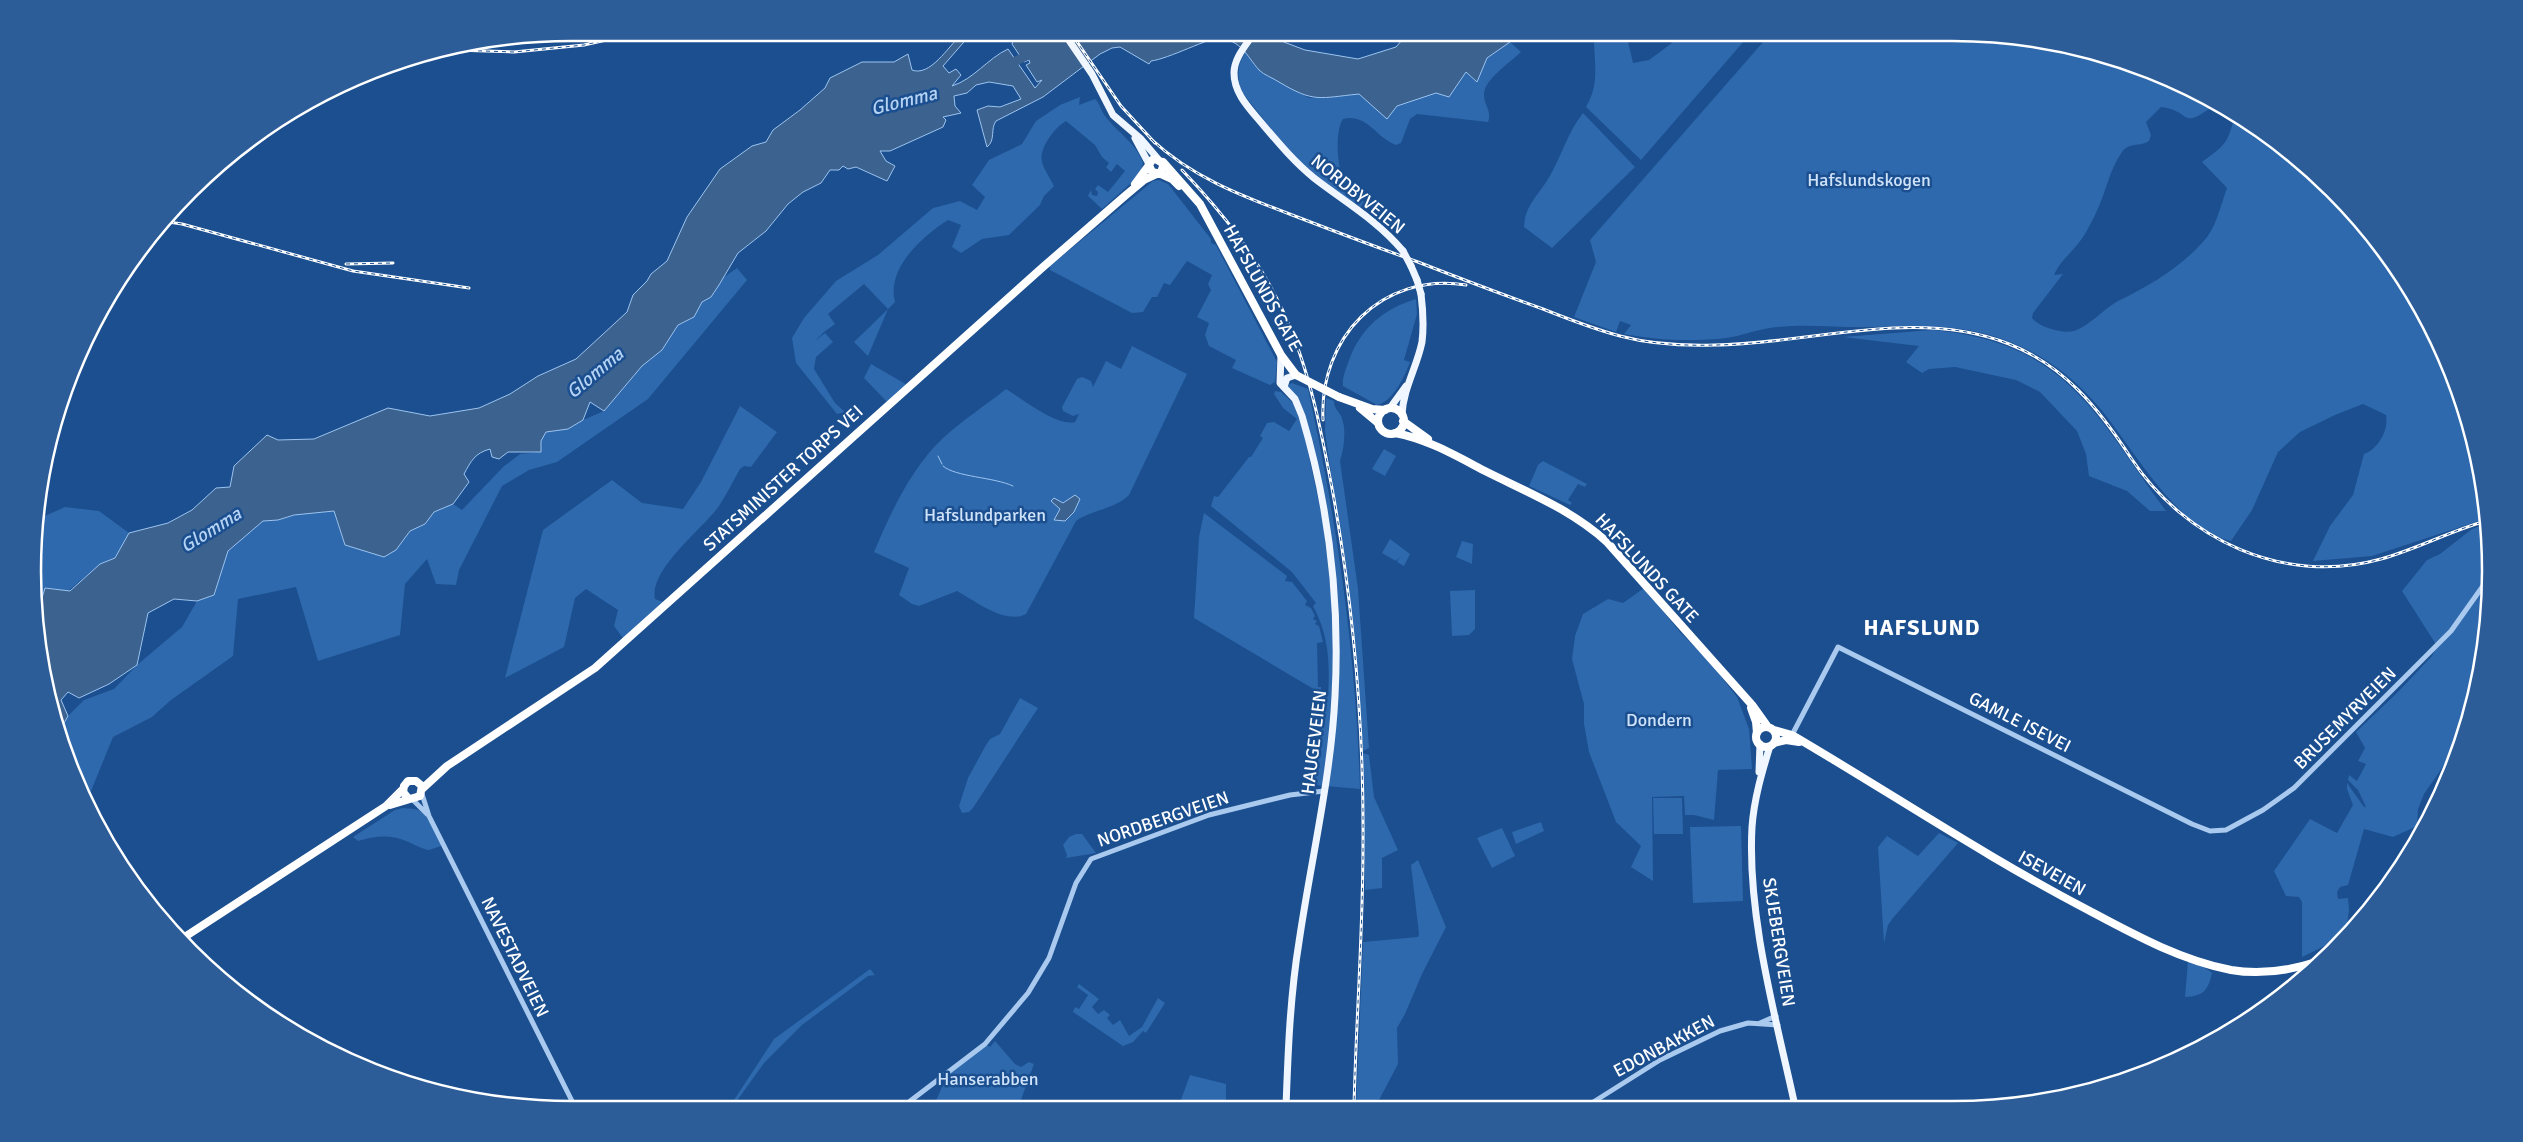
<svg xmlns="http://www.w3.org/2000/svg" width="2523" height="1142" viewBox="0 0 2523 1142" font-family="Signika,sans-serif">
<rect width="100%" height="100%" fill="#1b4f8f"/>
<!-- green -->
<path fill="#2e69ad" d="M1591,33H1626L1633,63L1649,60L1672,43L1668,33H1751L1641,160L1586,107C1600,83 1594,64 1594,37Z
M1771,33H1952L2057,43L2158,73L2216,104C2178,132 2194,111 2161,107L2146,122L2151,135L2149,141C2140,147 2129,142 2122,152C2109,170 2105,196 2095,215C2090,225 2084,237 2077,245C2069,255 2059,263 2054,275L2063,274L2033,313L2032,318C2039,327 2062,334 2074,331C2088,327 2105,308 2118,301C2149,286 2178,269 2202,243C2216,229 2220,207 2227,188L2202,162C2225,145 2228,144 2235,114L2251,123L2333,190L2400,272L2449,365L2480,466L2485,519L2372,556L2313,561L2330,526L2353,495L2364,454C2378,449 2389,430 2386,415L2363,404L2335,415L2300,432L2278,452L2252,510L2231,541C2175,528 2133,447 2098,406C2074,378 2044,355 2010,342C1963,323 1921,326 1872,327C1838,328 1804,323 1770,328C1755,330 1741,336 1726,338C1694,342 1655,340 1624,334L1631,325L1620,321L1616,332L1574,317L1596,262L1590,240Z
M1510,42L1521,52C1510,63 1484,79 1484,95C1484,105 1492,111 1488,122L1417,114L1410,119L1401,143L1396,145C1376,138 1367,113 1343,119C1334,132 1337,174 1347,187C1351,192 1359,197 1365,202L1360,207L1313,174L1293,156L1241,91C1237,77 1237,63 1246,52L1260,71L1309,98L1359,94L1397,106L1436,93L1449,97L1466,72L1477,82L1487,58Z
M1080,97L1079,105L1095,99C1100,103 1101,111 1105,116C1118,133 1136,143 1143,163L1140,175L1102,209L1088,196L1091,190L1092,195L1097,196L1098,192L1095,189L1098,185L1108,192L1125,171L1117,164L1111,172L1106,167L1109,163L1102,157L1095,145L1066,121C1058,126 1054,131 1049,138C1035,160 1043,165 1054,186L1044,196L1040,205L1009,235L982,239L961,253L952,247L961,225L948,220C923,236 886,268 895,302L888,309L868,356L854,342L888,309L864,284L828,314L835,324L824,332L814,342L825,333L833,342L816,357L814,369L835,403L845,412L837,414L796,363L792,338L804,318L836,281L878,255L933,208L960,201L977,210L985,197L972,185L989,160L1022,144L1036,121L1060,105Z
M1583,113L1635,167L1552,248L1524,227C1525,205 1538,196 1548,179C1561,158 1567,133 1583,113Z
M1159,180L1168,184L1211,239V243L1216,245L1277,362L1275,382L1270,385L1232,368L1236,360L1209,346L1205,335L1209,323L1197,317L1211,290L1208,284L1212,275L1187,261L1170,285L1164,283L1157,297H1152L1143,312L1132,313L1050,270V266L1153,181Z
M737,268L747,280L648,399L557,462L529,470L502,486L459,570L456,585L436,584L427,559L405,584L400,635L318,661L296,587L238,599L233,656L171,700L152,717L113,737L91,791L89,805L61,744L58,730H61L68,716L84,700L114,689L137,665L182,627L197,601L214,595L228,551L263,521L278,520L296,515L334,511L345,545L396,550L410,531L425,524L434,512L453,504L462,510L503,467L520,454L541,452V441L546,432L568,429L583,420L604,411L642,366L662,350L678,325L694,317L702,302L711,297L723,278Z
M1416,299L1417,314L1404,360L1410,362C1405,376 1393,402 1377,405L1343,386C1342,377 1346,369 1349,360C1361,328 1383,309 1416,299Z
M1932,330C2067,342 2095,414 2166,511H2150L2127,491L2089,476L2086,454L2077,431L2040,392L2016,380L1955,367L1929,369L1922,373L1906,362L1919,346L1843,337Z
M1132,346L1187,374L1129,495C1115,509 1091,510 1076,521L1026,614C1006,625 975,601 957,591L919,606L912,604L899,595L909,568L874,552C888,519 903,486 925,458C945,431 980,410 1006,389C1021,398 1057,427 1075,422L1079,414L1073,416L1063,411L1062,407L1077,379L1082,377L1091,381L1093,387L1106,361L1121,369Z
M871,364L909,386L889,404L864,378Z
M1292,383L1308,389C1337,521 1356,653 1360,789L1314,785L1319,739L1317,717L1321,708L1322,694L1194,618L1199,537L1204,513L1287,576L1285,581L1292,582L1307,601L1305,605L1311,608L1315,616L1313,619L1317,621L1315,624L1319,626L1323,642L1317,643L1318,687H1321L1322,694L1328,696C1330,663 1329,636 1313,606L1316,603L1292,572L1211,506L1214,496L1218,497L1249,457H1251L1263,438L1260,436L1267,423L1274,422L1289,431L1297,419L1283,408L1274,394L1275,391L1281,392L1293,403L1303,429L1323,521L1333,611V697L1335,698C1339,602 1329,508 1302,416L1295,399L1284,387Z
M1326,398L1334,401C1334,408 1338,410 1341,416C1347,429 1344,448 1340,461L1358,589L1369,748L1363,751L1355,638L1325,432Z
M740,406L777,432L751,467L744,466L740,469C733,481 727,494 719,506C702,530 649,569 655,599L666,603L625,641L614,626L618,610L586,589L575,598L564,647L505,678L543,530L612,480L642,503L683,509L701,482Z
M1384,449L1396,456L1385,476L1372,469Z
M1543,461L1587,484L1585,487L1578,484L1568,500L1572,503L1570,505L1529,486L1538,465Z
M65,507L99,511L129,533L115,558L100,564L36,618L33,571L38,519Z
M2486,524L2490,571L2480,676L2462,735L2453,752L2424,794L2418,809L2417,826L2393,837L2364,829L2348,885L2340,887L2337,892L2338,899L2348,898L2349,910L2346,932L2339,939L2302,957V902L2299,897L2286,896L2274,871L2310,819L2337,833L2353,805L2347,789V783L2364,807H2366L2358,790L2348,780L2349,775L2357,781L2366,764L2358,761L2365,748L2356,732L2397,693L2432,656L2437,646L2402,591L2427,560L2440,554L2472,529Z
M1390,539L1410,554L1404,566L1397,562L1400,557L1396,561L1382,553Z
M1462,541L1473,544L1472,564L1456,557Z
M1644,588L1680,632L1708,660L1737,697L1749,729L1752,769L1718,770L1714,820L1694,815H1685L1684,796L1652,797L1653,881L1631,867L1641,846L1616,822L1589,752L1584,724V704L1572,659L1575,636L1583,614L1608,599L1623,603Z
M1475,590V629L1469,635L1452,636L1450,591Z
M1020,698L1038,708L973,808L969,812L962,813L959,806L968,778L986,745L990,739L1000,734Z
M1363,753L1369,755L1374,797L1398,850L1382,858V888L1365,890Z
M1653,798H1682L1683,834H1654Z
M403,808C408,809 416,808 420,811C430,817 438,834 444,845L429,850C421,849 414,844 406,841C390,834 374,836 358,841L353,837L395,810Z
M1541,822L1544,831L1516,844L1512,832Z
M1741,826L1743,901L1693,903L1690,827Z
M1502,828L1515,856L1492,868L1477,838Z
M1939,833L1958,843L1893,918L1888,925L1884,943L1878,847L1887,836L1918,856Z
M1076,834H1082L1096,853L1066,858L1067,855L1063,845L1069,837Z
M1418,860L1446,927L1422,974L1405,1014L1397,1028L1398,1064L1378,1102L1365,1107H1356L1363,942L1418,937L1419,934L1411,865Z
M2188,961L2204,967L2212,973C2208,991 2203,996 2185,997Z
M870,969L875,975L868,976L802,1025L764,1063L736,1102L735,1109H733L732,1103L774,1039Z
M1079,984L1099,999L1092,1007L1098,1014L1104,1010L1110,1015L1107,1018L1113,1025L1120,1020L1129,1036L1142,1027L1158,998L1165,1003L1146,1033L1143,1031L1133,1042L1123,1046L1073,1012L1075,1007L1079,1009L1088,995L1077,987Z
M995,1041L1015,1064L1021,1067L1029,1062L1034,1064L1018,1108H933L947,1075L985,1044L990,1047Z
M1190,1075L1226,1084V1107L1178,1108Z"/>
<!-- water -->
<path fill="#3c6290" stroke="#9cc4f0" d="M1024,33H1260L1305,50L1358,59L1396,47L1408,33H1515L1510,42L1487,58L1477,82L1466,72L1449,97L1436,93L1397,106L1387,119L1359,94C1319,98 1314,103 1279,82C1273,78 1264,75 1259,70C1246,55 1242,41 1219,38C1211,37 1168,59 1151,61L1149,64L1120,47L1112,48L1100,54L1043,97L996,121C990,129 996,140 987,147L977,110L988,106L1000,107L1021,99L1013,86L989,82L976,85L967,93L954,96L955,106L961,113L943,117L946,120L943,127L890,151H880L886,161L895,166L887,181L856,167L848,169L843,166L839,170H830L821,183L803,192L788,204L766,231L738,253L719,285L711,297L702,302L694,317L678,325L662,350L642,366L604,411L590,402L583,420L568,429L546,432L541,441V452H508L499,459L492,457L490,449C475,453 471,461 464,474L469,482L453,504L434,512L425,524L410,531L396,550L384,557L345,545L334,511L294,515L278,520L263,521L228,551L214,595L197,601L174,599L148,613L137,665L109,684L79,698L68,692L61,700L68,716L60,730H58L37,642L36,618L45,588L70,591L100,564L115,558L129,533L168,523L192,510L216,488L230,487L234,466L267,435L278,440L314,439L388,408L430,416L479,408L510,394L538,376L576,359L627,312L633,295L647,281L651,274L667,261L687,217L720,169L752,146L766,142L773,130L800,110L825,88L830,78L862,62H894L908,54L912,70C930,77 948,47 960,36L970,35L943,66L949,73L956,69L961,75L952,86C974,79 987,59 1008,49L1035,88L1042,80L1037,82L1026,65L1030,63L1029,60L1024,62L1012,44L1014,37Z
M1075,495L1080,499L1074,512L1065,521L1054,520L1060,509L1051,501L1054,498L1063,503Z"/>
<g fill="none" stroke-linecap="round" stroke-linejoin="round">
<!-- stream -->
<path stroke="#9cc4f0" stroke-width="1" d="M938,456L942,464
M943,466C955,477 994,477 1013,486"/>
<!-- river -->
<path stroke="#3c6290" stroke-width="9" d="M1006,66L1032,53"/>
<!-- minor -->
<path stroke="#a9c9ee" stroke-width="5" d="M1792,735L1838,647L2192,824L2210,831L2226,830L2263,810L2294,788L2451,631L2490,576
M422,794L429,816L576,1109
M412,799L427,814
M1760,1023L1776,1016
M1587,1106L1660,1060L1720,1031L1748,1023L1778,1025
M901,1108L985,1044L1028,993L1049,958L1076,883L1091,859L1209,815L1290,795L1324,791"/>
<!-- major -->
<path stroke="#f0f6ff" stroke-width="7" d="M1064,33L1092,74L1113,115L1141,139L1158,159
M1254,33C1246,45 1234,58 1234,73C1234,92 1247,106 1259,120C1276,140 1293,161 1314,178C1345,202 1377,220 1403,251
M1135,138L1149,164
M1411,266L1417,280
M1281,355L1280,383L1295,399L1302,416C1329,507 1340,601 1335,696C1331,778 1311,860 1299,942C1290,997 1288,1052 1286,1107
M1284,387L1287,378L1296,375
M1390,408L1406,386
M1402,415C1403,389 1417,367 1422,342C1424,326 1423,310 1421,294
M1770,746C1762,772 1754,799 1752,827C1747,917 1776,1018 1795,1106
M1759,772L1760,744"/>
<!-- highway -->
<path stroke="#fff" stroke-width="8" d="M1163,162L1200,204L1281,355L1296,375
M1159,173L1172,179L1179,186
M1135,184L1149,165
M1339,397L1372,409L1385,410
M1360,408L1378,423
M1378 421a13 13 0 1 1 26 0a13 13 0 1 1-26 0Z
M1403,421L1428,439
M1395,433C1428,439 1458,457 1487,472C1529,493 1572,510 1607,542L1753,706L1768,727
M1751,708L1756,722L1757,733
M1756 737a10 10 0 1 1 20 0a10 10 0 1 1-20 0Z
M1774,730L1792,735C1891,793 1986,857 2088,910C2133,934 2180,960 2231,970C2260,975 2288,971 2316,962
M1774,743L1786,740L1799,742
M422,789L447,766L595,668L1043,267L1126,195L1144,180L1161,172L1164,164L1156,159L1152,160L1149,165L1152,172L1156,173
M390,805L420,796L422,786L416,781H408L404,786L403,792L408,798
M180,940L386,806L403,789"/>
<!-- rail casing -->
<g stroke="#fff" stroke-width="3">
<path id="rail" d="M1071,33L1121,106L1155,143
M454,50L514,52L584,45L637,33
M427,56L460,50
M385,67L432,54
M1151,139C1194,179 1245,197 1300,218C1339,233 1379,248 1418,262C1459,278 1501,294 1543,309C1568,319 1594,329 1620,336C1650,344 1684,346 1715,345C1812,344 1915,307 2009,344C2065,366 2099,409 2131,458C2185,540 2284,586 2381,559C2417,549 2450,531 2486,521
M1182,170C1222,212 1257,256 1282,309C1310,369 1322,434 1334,499C1354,613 1364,730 1363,846C1363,933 1356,1020 1354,1107
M162,221L182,224L353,271L469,288
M346,264L393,263
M1323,420C1319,338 1381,272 1466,285"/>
</g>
<!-- rail -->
<use href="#rail" stroke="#1b4f8f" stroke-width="1" stroke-dasharray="4" stroke-linecap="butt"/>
<!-- major-bridge -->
<path stroke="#f0f6ff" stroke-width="7" d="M1403,251L1411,266
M1417,280L1421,294"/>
<!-- highway-bridge -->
<path stroke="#fff" stroke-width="8" d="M1296,375L1339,397"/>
</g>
<g text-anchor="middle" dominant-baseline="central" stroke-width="5" stroke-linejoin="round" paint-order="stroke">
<!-- park labels -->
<g font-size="18" fill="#cfe3fa" stroke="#1b4f8f">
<text x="1869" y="180">Hafslundskogen</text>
<text x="985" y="515">Hafslundparken</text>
<text x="1659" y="720">Dondern</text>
<text x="988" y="1079">Hanserabben</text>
</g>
<!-- street labels -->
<g font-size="18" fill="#fff" stroke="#1b4f8f">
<text transform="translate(1358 194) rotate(39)">NORDBYVEIEN</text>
<text transform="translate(1263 288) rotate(61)">HAFSLUNDS GATE</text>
<text transform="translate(783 478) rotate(-42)">STATSMINISTER TORPS VEI</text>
<text transform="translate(1647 568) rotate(47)">HAFSLUNDS GATE</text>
<text transform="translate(2345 718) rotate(-45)">BRUSEMYRVEIEN</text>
<text transform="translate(2020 722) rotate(27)">GAMLE ISEVEI</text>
<text transform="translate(1314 742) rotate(-83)">HAUGEVEIEN</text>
<text transform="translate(1163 819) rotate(-19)">NORDBERGVEIEN</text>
<text transform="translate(2052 873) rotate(29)">ISEVEIEN</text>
<text transform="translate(1779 942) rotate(81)">SKJEBERGVEIEN</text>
<text transform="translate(515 957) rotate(64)">NAVESTADVEIEN</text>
<text transform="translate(1664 1046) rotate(-28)">EDONBAKKEN</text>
</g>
<!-- water labels -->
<g font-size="19" font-style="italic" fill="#b5d3f5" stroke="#1b4f8f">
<text transform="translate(904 101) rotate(-14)">Glomma</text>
<text transform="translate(595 373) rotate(-40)">Glomma</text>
<text transform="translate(211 530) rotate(-32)">Glomma</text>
</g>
<!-- district labels -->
<g font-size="22" font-weight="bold" letter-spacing="1" fill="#fff" stroke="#1b4f8f">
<text x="1922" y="627">HAFSLUND</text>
</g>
</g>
<!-- crop -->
<path d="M0 0H2523V1142H0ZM571 41H1952A530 530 0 0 1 2482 571V571A530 530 0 0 1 1952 1101H571A530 530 0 0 1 41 571V571A530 530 0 0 1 571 41Z" fill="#2d5d98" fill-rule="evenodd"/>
<path fill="none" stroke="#fff" stroke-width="2.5" d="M571 41H1952A530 530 0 0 1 2482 571V571A530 530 0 0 1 1952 1101H571A530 530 0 0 1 41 571V571A530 530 0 0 1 571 41Z"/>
</svg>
